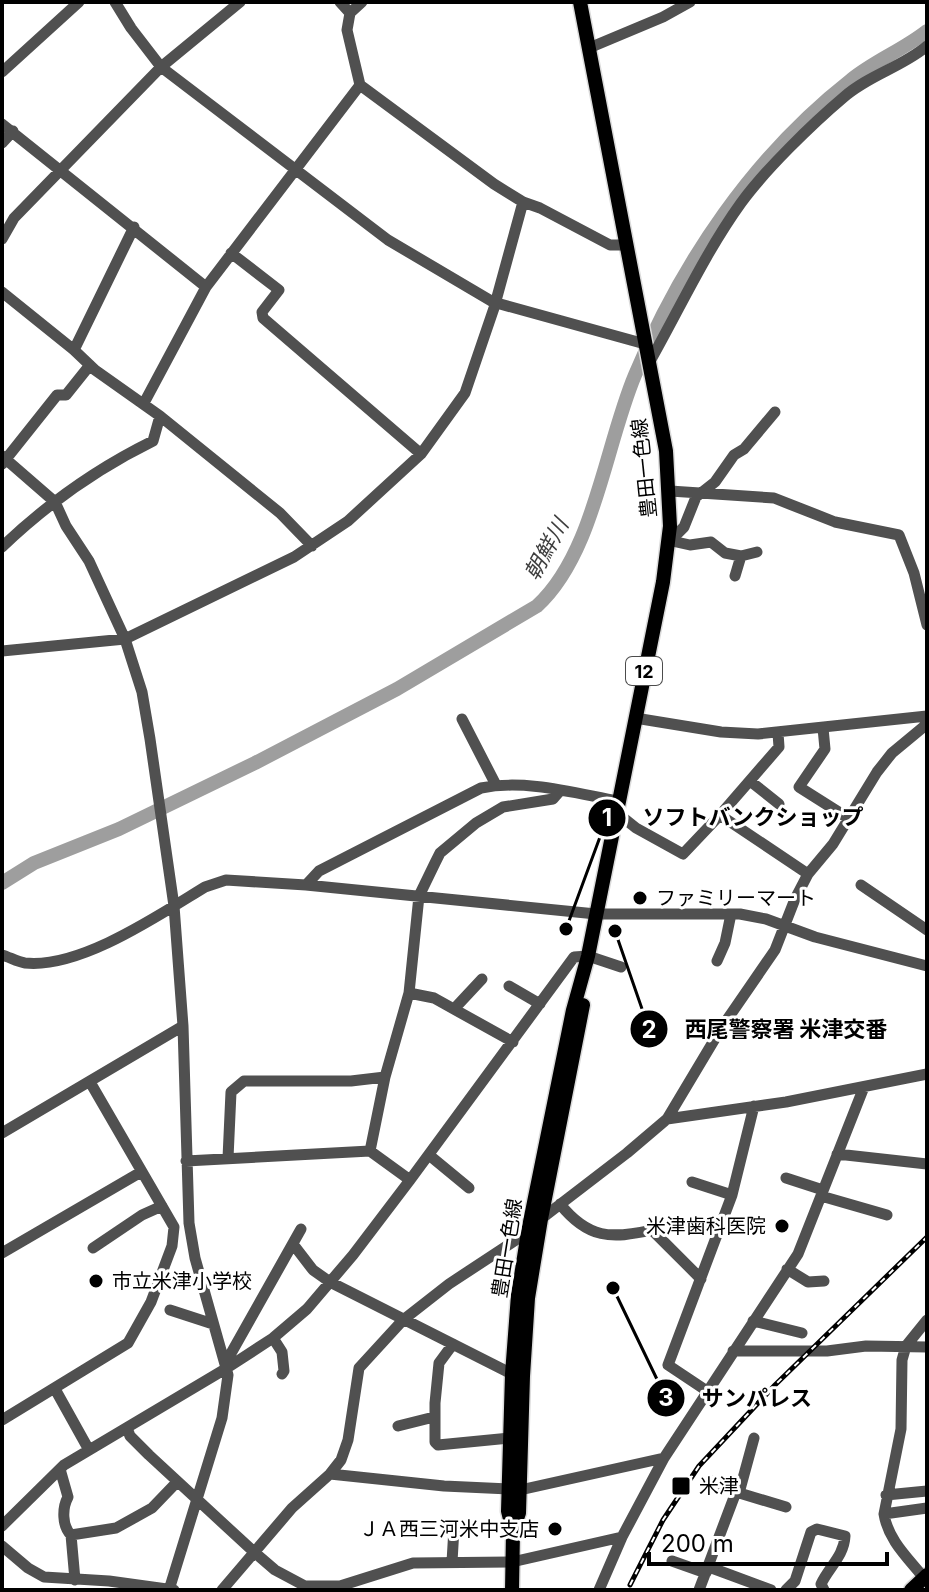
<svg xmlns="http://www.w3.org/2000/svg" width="929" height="1592" viewBox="0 0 929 1592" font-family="Inter,'Noto Sans JP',sans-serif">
<rect width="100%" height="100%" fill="#fff"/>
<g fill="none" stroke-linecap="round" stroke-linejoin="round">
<!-- river -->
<path stroke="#9e9e9e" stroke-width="14" d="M2,883L34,863L119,829L255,763L397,689L537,606C594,554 605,446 635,375C682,262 754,156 851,80C874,61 903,50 927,31"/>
<!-- major casing -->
<g stroke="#dbdbdb" stroke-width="17">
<path id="major" d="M513,1530L519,1513L523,1376L528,1298L541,1219L583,1005
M512,1590L513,1531L508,1511L512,1374L518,1295L528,1232L573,1010L588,956L663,582L670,526L666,451L580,2
M911,1590L927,1575"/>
</g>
<!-- minor -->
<path stroke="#505050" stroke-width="11" d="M115,2L131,28L161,67L388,240L493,302L645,344
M340,2L350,13
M362,2L350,13L347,30L360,85L494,184L523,202L540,208L610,245H627
M589,48L663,17L690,2
M2,72L79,2
M2,124L206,287
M2,143L13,131
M2,239L14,218L161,67L240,2
M231,253L279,290L262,312L263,318L421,454
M2,292L74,350L95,370L160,416L280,513L312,546
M74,350L134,227
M649,363C679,310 705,253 741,203C765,170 812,124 844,97C869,75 902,67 927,46
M144,403L206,287L360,85
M2,456L55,502L66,526L89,561L125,639L142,692L150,739L174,906L183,1026L189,1223L195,1258L228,1375L222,1418L169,1590
M2,464L57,395H66L90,365
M670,491L774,498L835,522L899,535L914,573L927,625
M672,541L690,545L711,542L725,553L741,556L735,576
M668,543L684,527L696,497L715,482L734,455L744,449L775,412
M2,547C48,503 96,469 153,441L160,416
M741,556L757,552
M2,651L125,639L294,557L348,521L421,454L465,393L494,308L523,202
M635,718L721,732L758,734L927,716
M462,719L496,785
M823,728L825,749L799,787L848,818
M778,733L779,747L720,815L808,874
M750,781L779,804
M616,812L636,828L683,854L720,815
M306,885L319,871L481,788C525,779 574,793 618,801
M861,885L927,930
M2,955C9,957 18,962 25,963C80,969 159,915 205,887L226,880L306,885L596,914H740L766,919L815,937L927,966
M717,961L725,943L731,914
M509,986L540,1004
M409,993L434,998L513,1042
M454,1009L482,979
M667,1119L786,1102L927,1074
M2,1133L183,1026
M370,1151L385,1077L409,993L419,896L435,863L440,853L476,823L503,807L553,799L560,791
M837,1154L927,1164
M429,1155L469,1188
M228,1158L231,1092L244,1081H351L385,1077
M186,1161L370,1151L410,1180
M786,1178L823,1190
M692,1182L732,1195
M821,1196L887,1215
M560,1204C588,1239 611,1239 652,1230L701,1279
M541,1219L627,1153L667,1119L722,1027L775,950L795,899L808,874L833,844L877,772L892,753L927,724
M293,1244L313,1270L330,1282L512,1374
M93,1248L142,1215L162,1206
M2,1253L141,1172
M787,1269L808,1282L824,1281
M170,1310L213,1324
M753,1321L802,1333
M273,1338L282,1352L284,1371L282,1374
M453,1344L439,1363L435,1403V1442L438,1445L510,1438
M733,1351H827L866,1346L927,1347
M225,1364L301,1229
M55,1389L89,1450
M707,1391L668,1365L732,1195L754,1106
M2,1420L128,1343L151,1302L172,1246L174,1227L90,1082
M398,1426L434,1417
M127,1428L130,1436L149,1455L254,1552L275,1570L305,1586H340L413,1563L512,1562L622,1537
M60,1469L68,1497C62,1508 62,1526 71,1535L75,1580
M330,1474L444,1486L509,1489
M713,1481L736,1492
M520,1490L664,1458
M739,1493L754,1438
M886,1495L927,1491
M884,1514L927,1508
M2,1526L64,1465L227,1368L273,1338L307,1309L353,1255L410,1180L574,957L588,956L621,967
M71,1535L116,1528L152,1508L177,1482
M2,1546L28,1568L44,1577L109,1581L174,1590
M672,1561L706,1573
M452,1562L454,1528
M709,1567L771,1590
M924,1578C908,1558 888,1540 884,1514L901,1429L902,1360L906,1346L927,1320
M222,1590L292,1508L330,1474L341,1460L348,1440L359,1368L403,1320L449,1284L528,1232
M599,1590L622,1537L664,1458L798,1254L864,1087
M699,1590L736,1492L786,1507
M786,1590L795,1581L811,1532L817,1529L845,1536C844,1556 829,1567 821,1584L824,1590"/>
<!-- major -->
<use href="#major" stroke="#000" stroke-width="14"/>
<!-- rail casing -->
<g stroke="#000" stroke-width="5">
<path id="rail" d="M630,1585L663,1520L699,1466L775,1385L927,1237"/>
</g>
<!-- rail -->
<use href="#rail" stroke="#fff" stroke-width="2" stroke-dasharray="6" stroke-linecap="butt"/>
</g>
<!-- markers -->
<g fill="#000" stroke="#fff" stroke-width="3">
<circle cx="640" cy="898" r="8"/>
<circle cx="782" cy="1226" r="8"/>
<circle cx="96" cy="1281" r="8"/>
<rect x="671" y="1476" width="20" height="20" rx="4"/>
<circle cx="555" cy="1529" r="8"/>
</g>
<g text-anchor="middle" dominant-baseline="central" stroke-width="6" stroke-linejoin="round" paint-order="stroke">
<!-- shield labels -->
<rect fill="#fff" stroke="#4c4c4c" stroke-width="2" x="626" y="657" width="36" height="28" rx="6"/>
<g font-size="18" font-weight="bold" fill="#000">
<text x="644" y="671">12</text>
</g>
<!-- street labels -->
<g font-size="20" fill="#000" stroke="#fff">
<text transform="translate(644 468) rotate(-96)">豊田一色線</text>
<text transform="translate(507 1248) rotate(-81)">豊田一色線</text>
</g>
<!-- poi labels -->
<g font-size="20" fill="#000" stroke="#fff" text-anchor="start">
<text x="656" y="898">ファミリーマート</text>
<text x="766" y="1226" text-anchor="end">米津歯科医院</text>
<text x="112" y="1281">市立米津小学校</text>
<text x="699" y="1486">米津</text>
<text x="539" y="1529" text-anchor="end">ＪＡ西三河米中支店</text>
</g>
<!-- water labels -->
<g font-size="22" font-style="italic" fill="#3f3f3f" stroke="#fff">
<text transform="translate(546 549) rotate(-61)">朝鮮川</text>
</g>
</g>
<!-- callouts -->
<path fill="none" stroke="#000" stroke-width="3" d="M566 929L607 818M615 931L649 1029M613 1288L666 1398"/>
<g fill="#000" stroke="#fff" stroke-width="3">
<circle cx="566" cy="929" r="8"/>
<circle cx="615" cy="931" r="8"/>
<circle cx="613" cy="1288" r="8"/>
<circle cx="607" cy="818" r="20"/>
<circle cx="649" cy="1029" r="20"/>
<circle cx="666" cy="1398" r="20"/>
</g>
<g font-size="24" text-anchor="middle" font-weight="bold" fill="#fff">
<text x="607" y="826">1</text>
<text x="649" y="1038">2</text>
<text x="666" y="1406">3</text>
</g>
<g font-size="22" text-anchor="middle" font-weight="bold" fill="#000" stroke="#fff" stroke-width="6" stroke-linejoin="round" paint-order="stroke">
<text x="753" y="825">ソフトバンクショップ</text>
<text x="786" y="1037">西尾警察署 米津交番</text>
<text x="757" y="1406">サンパレス</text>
</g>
<!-- border -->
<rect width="929" height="1592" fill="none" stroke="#000000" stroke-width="8"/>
<!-- scale -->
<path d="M649 1552v12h238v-12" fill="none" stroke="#000000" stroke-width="4"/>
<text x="661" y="1552" font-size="24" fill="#000000" stroke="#ffffff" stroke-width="6" paint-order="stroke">200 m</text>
</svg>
